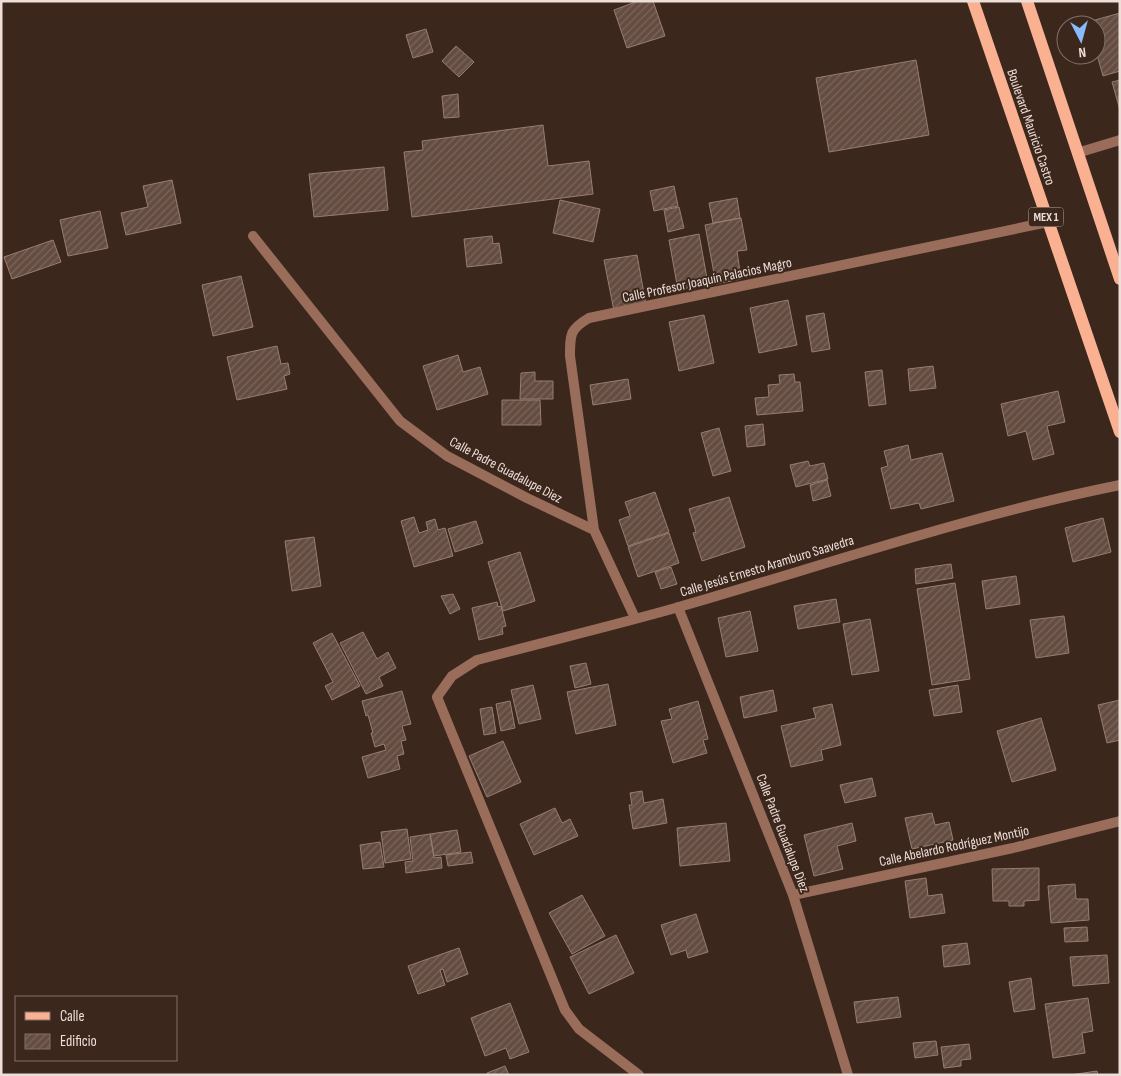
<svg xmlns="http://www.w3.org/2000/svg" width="1121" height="1076" viewBox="0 0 1121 1076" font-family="'Sofia Sans Condensed',sans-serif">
<defs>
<pattern id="building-hatch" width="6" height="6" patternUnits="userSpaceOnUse" patternTransform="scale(1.25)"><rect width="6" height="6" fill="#644c41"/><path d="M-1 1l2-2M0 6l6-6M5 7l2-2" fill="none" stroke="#7a655c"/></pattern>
</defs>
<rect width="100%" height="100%" fill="#3c271d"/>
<!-- building -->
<path fill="url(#building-hatch)" stroke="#977d72" d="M638,1H653L665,36L627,48L614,10Z
M1120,13V71L1103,76L1096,51V25H1089L1088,22Z
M426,29L433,52L413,58L406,35Z
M456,46L474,62L459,77L442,61Z
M916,60L929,135L829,152L816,78Z
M1120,80V110L1112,82Z
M458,94L459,117L444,118L442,96Z
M543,125L548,166L589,161L593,194L412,217L404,152L423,150L422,141Z
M384,167L388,210L314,217L309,174Z
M172,180L181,223L126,235L121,213L148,207L143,186Z
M674,186L678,206L654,211L650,191Z
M737,198L740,218L713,223L709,203Z
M560,200L600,209L593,242L553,233Z
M679,207L684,228L668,232L664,210Z
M100,211L108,248L68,256L60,220Z
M741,218L747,250L737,251L741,279L716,284L705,225Z
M699,234L708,284L678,290L669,240Z
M492,236L493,244L499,243L502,263L467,267L464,239Z
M53,240L61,262L12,279L4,257Z
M637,255L646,305L614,311L604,260Z
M241,276L253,327L213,336L202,285Z
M788,300L797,345L759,353L750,308Z
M824,313L830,349L812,352L806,316Z
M704,315L714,363L679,371L669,322Z
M277,346L281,364L288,363L290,374L284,376L287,389L237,400L227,357Z
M458,355L463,372L480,367L488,394L437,410L423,366Z
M933,366L936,388L910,391L908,369Z
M882,370L886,404L869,406L865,372Z
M535,372V381H553V399H520L521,373Z
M794,374L795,382H800L803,411L757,415L755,398L769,397L768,385L780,384L779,375Z
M628,379L631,399L593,405L590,385Z
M1058,391L1065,422L1047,426L1054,454L1033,460L1026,431L1008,436L1001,404Z
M502,400H540L541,425H502Z
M763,424L765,445L747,447L745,426Z
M719,428L731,471L713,476L701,433Z
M908,445L911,460L942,453L954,501L921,509L919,503L891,509L881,468L888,466L884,451Z
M808,461L810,466L824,463L828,479L796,487L790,465Z
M827,480L831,496L813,501L810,485Z
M655,492L669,532L628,546L619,520L630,516L625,502Z
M729,497L745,547L702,561L693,533L696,532L689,509Z
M414,517L419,533L428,530L426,522L435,519L438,530L445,528L453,556L414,567L401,521Z
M1103,518L1111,552L1073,562L1065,528Z
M476,521L483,543L455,552L448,529Z
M669,533L679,563L638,577L628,547Z
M314,537L321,586L292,591L285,541Z
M520,552L535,601L503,611L488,562Z
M951,564L953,578L916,584L915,569Z
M671,567L677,584L661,589L655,572Z
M1016,576L1020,604L986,609L982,581Z
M955,583L970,679L932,685L917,589Z
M453,594L460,609L450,614L441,596Z
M836,599L840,622L798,629L794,606Z
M497,602L498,607L501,606L506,626L502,627L503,634L479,640L472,608Z
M750,611L758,651L726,657L718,618Z
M1064,616L1069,653L1036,658L1030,620Z
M870,619L879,671L852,675L843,624Z
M363,632L377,659L388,652L396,668L379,677L383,686L366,694L340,643Z
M332,633L360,686L332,700L325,686L333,682L313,643Z
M586,663L591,684L575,688L570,666Z
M608,684L616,725L576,734L567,692Z
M533,685L541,719L519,724L511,690Z
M958,685L962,712L934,716L929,690Z
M773,690L777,711L744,718L740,697Z
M402,691L411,724L402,726L406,740L401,741L404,754L397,756L400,769L368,778L362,757L386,750L384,744L375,747L371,733H373L368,715L366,716L362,701Z
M1120,700V740L1107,743L1098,705Z
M510,701L515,728L501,731L496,704Z
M698,701L708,739L703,740L707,753L673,763L661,721L672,719L669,709Z
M832,704L841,745L821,750L823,760L791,767L781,726L816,718L813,708Z
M492,707L496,733L484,735L480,709Z
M1041,718L1056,770L1012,782L997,731Z
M503,741L521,782L487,797L469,756Z
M872,778L876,796L845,803L840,785Z
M642,791L644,803L663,799L667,823L633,829L629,805H632L630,793Z
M555,808L562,823L570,819L578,836L534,855L520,824Z
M932,813L935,825L949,822L953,840L912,849L905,818Z
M726,823L730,861L680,866L677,828Z
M852,823L856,841L837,846L843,869L814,876L804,835Z
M407,829L411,859L385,863L381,832Z
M457,830L461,852L434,856L430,834Z
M430,834L434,858L441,857L442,868L406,873L405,862L413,861L410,837Z
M380,842L384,867L363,869L360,845Z
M471,852L473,863L448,866L446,855Z
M1039,868V900L1024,901V906H1009V901H993L992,869Z
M926,878L928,896L942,894L945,913L910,918L905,881Z
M1075,884L1076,899H1088L1089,920L1051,923L1048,886Z
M582,895L605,936L572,954L549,913Z
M696,914L708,952L688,958L686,950L671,955L661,925Z
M1087,927L1088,941L1065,942L1064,928Z
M616,935L634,973L589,994L570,957Z
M967,943L970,964L944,967L942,946Z
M459,948L468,974L447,982L443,969L440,970L445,985L418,994L408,966Z
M1107,955L1109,983L1073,986L1070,957Z
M1031,978L1035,1009L1014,1012L1009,982Z
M898,997L901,1017L857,1023L854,1002Z
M1088,998L1093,1031L1082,1033L1085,1053L1053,1058L1045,1004Z
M510,1003L529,1052L510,1059L506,1048L485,1056L471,1018Z
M936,1041L938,1055L915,1058L913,1043Z
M969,1044L971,1059L961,1060V1066L944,1068L941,1047Z
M505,1066L509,1075H488L487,1073Z
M1097,1071L1098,1075H1070Z"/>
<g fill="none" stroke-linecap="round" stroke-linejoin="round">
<!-- minor -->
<path stroke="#996d59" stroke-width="10" d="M1077,153L1120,140
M253,236L400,421L447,456L527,498L594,530L635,618
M594,530L570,356C570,334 570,329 589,318L1048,222
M678,607L793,895L848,1075
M793,895L1013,848L1120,821
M639,1075L579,1029L565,1010L437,697L452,676L477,660C544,642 612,626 679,607C825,565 970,515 1120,485"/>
<!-- primary -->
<path stroke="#fab191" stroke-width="12" d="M973,1L1120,432
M1027,1L1120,279"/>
</g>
<g text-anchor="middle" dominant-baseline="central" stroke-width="4" stroke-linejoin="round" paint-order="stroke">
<!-- shield labels -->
<rect fill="#3c271d" stroke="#b8a7a0" stroke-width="1" x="1028.5" y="207.5" width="35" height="19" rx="4"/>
<g font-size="12" font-weight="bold" fill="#edded8">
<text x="1046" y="217">MEX 1</text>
</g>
<!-- street labels -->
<g font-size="14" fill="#edded8" stroke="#3c271d">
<text transform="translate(1031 127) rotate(71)">Boulevard Mauricio Castro</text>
<text transform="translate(707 280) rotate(-12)">Calle Profesor Joaquín Palacios Magro</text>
<text transform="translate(506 470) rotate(28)">Calle Padre Guadalupe Diez</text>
<text transform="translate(767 566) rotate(-17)">Calle Jesús Ernesto Aramburo Saavedra</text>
<text transform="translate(783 833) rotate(69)">Calle Padre Guadalupe Diez</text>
<text transform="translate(954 846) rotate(-12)">Calle Abelardo Rodríguez Montijo</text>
</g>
</g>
<!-- border -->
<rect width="1121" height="1076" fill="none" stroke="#edded8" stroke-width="5"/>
<!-- legend -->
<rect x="15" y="996" width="162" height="65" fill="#3c271d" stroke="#837068"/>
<rect x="25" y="1012" width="25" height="8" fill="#fab191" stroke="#837068"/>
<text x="60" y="1021" font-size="15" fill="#edded8">Calle</text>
<rect x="25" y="1034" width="25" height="15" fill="url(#building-hatch)" stroke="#837068"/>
<text x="60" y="1046" font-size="15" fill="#edded8">Edificio</text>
<!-- north arrow -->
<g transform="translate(1081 40) rotate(174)"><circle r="24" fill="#3c271d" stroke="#837068"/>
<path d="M0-4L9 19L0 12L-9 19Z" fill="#87bbfb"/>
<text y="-8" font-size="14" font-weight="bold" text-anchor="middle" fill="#edded8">N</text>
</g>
</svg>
